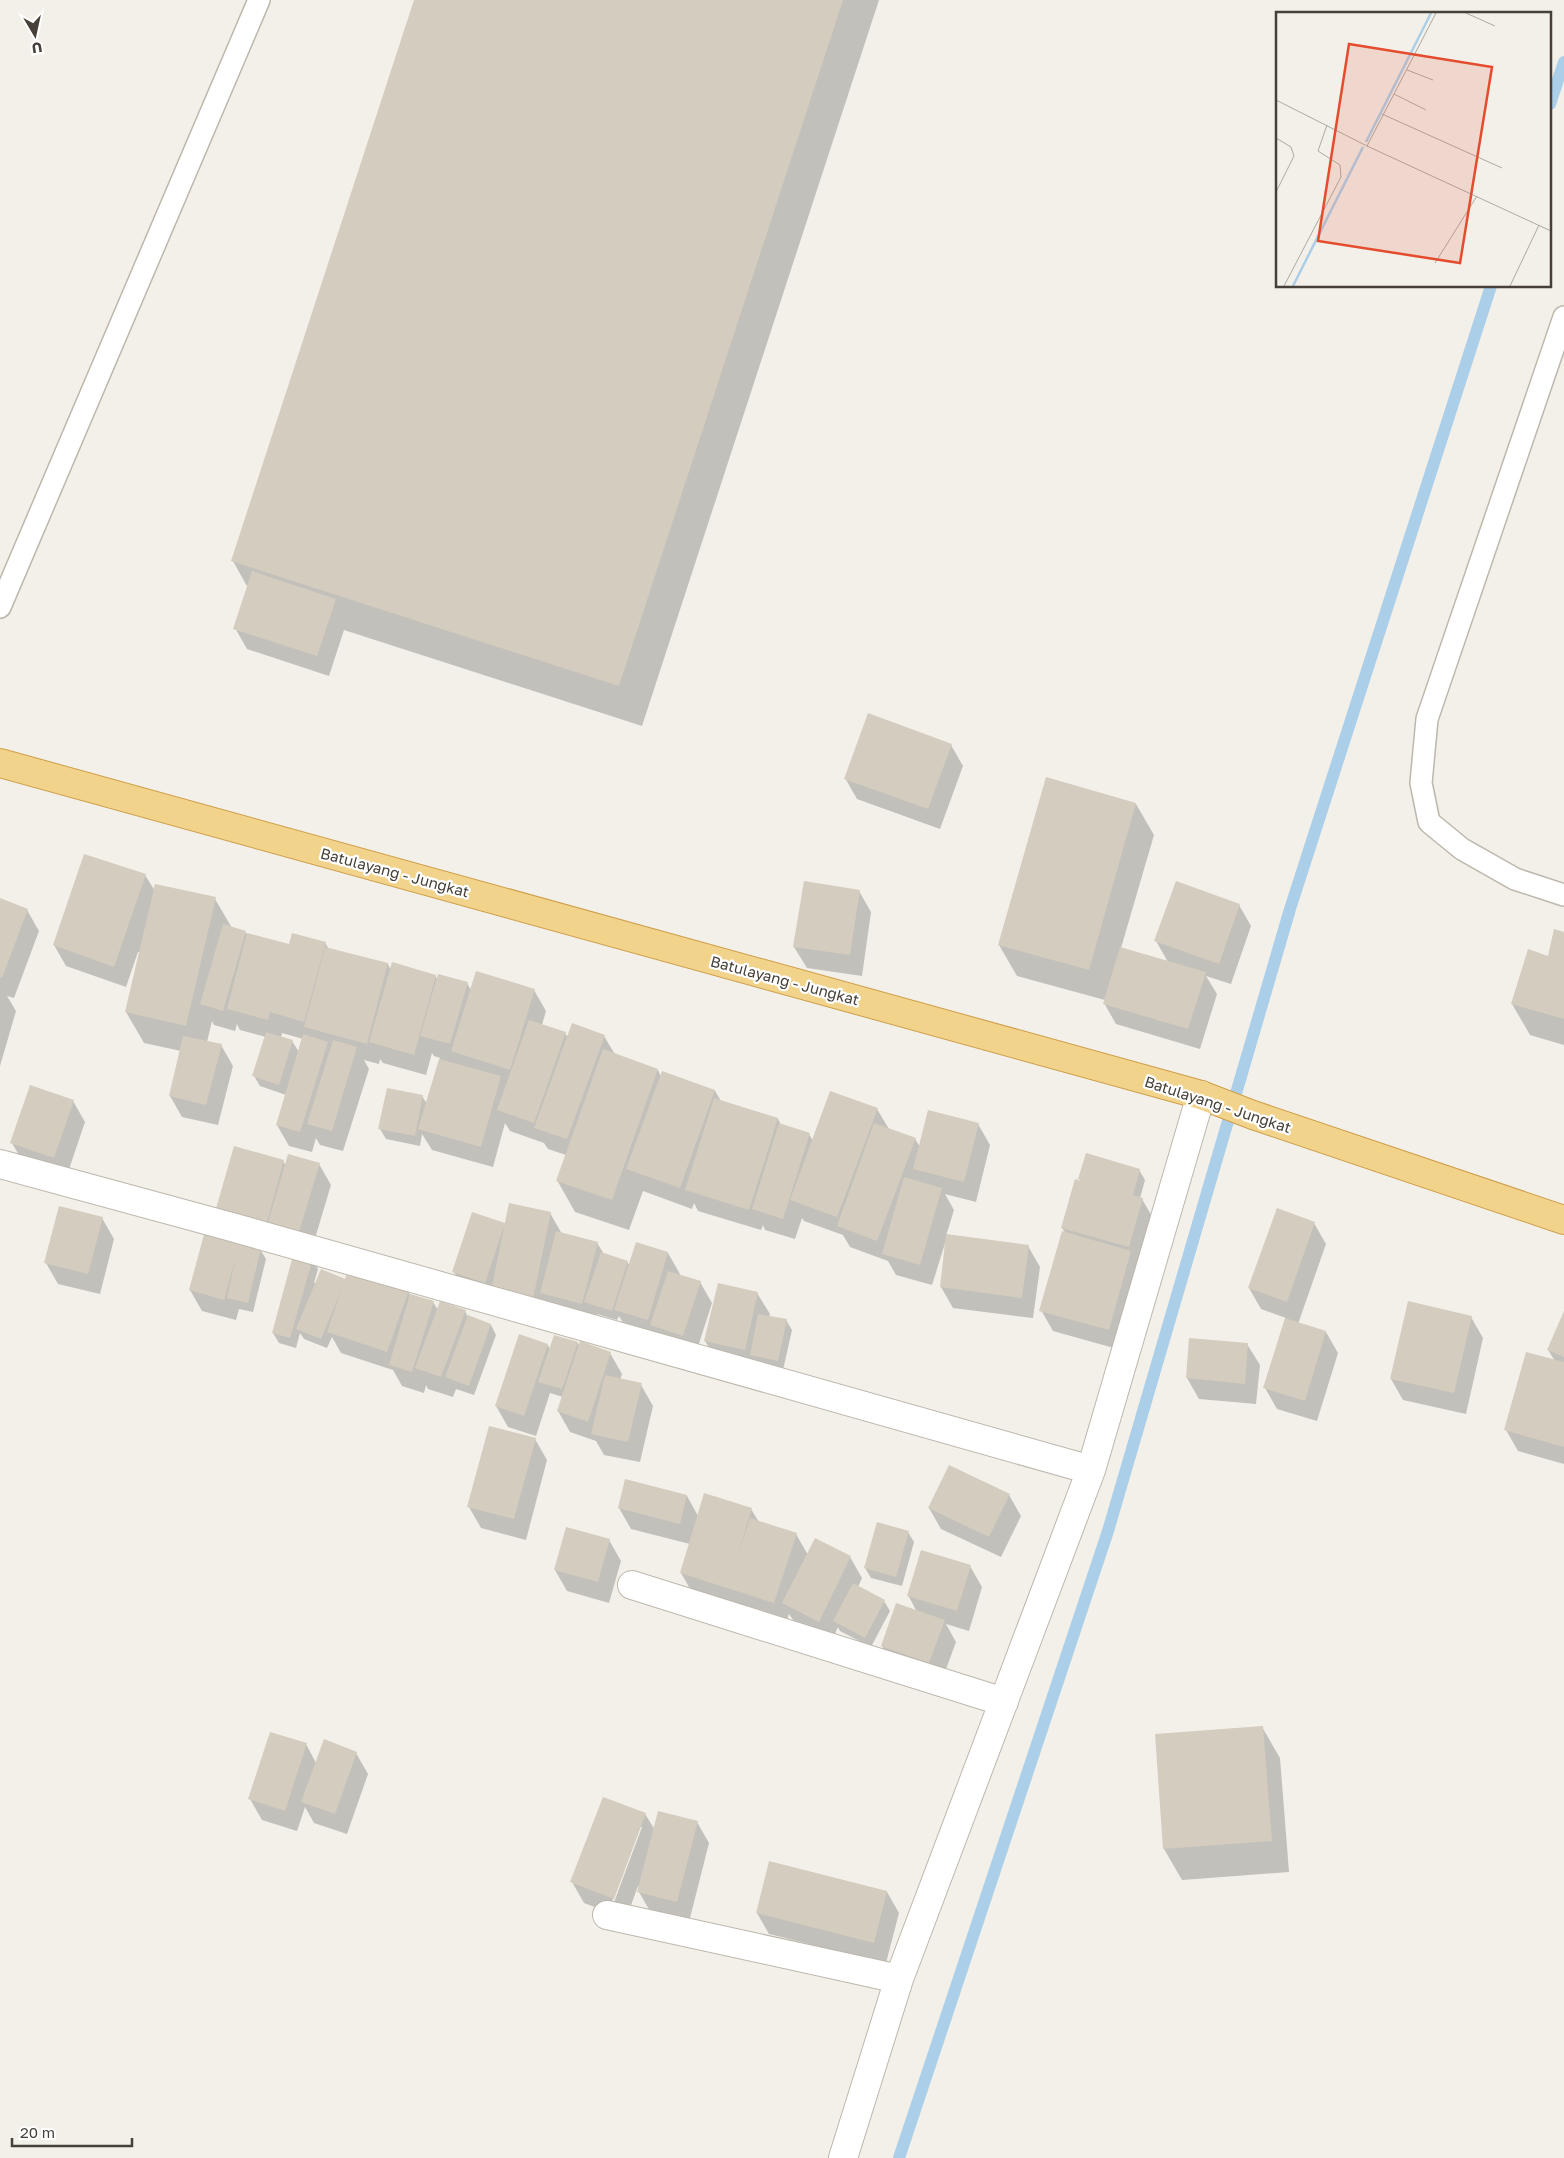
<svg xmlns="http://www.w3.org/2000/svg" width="1564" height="2158" viewBox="0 0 1564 2158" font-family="'Golos Text',sans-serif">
<rect width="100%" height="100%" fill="#f3f0e9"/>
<!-- shadow -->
<path fill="#0003" fill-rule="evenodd" d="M416,0H879L642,726L344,630L329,676L247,649L235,628L248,588L233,561Z
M951,745L963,766L940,829L857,799L845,778Z
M1136,804L1154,835L1121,948L1168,962L1156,941L1239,905L1251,926L1231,984L1206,976L1217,994L1200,1049L1116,1024L1104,1003L1105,1000L1017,976L999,945Z
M145,875L155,891L215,899L232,928L245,932L247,934L290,946L325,943L329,949L388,964L391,971L435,976L438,980L467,983L471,990H534L546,1011L542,1025L565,1033L568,1038L604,1036L616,1056L658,1070L661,1077L715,1091L721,1101L778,1119L781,1125L809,1134L813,1141L877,1109L889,1129L915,1139L920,1147L978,1124L990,1145L976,1202L945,1194L954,1210L946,1236L1028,1246L1040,1267L1033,1318L953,1308L941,1287L947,1237L932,1285L896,1275L888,1261L850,1247L843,1235L804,1221L802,1218L795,1239L765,1230L763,1225L761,1230L698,1211L694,1203L692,1209L643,1191L629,1230L575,1212L557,1180L566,1155L548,1149L544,1143L510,1131L505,1123L493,1167L432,1150L422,1134L420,1146L386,1139L380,1129L422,1096L427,1104L440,1058L434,1056L432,1053L426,1075L383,1063L380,1059L379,1064L364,1060L369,1069L343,1151L320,1145L316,1138L312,1152L289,1146L277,1125L286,1095L260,1086L254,1076L266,1037L240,1030L237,1024L235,1031L214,1025L212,1021L207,1042L221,1045L233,1066L218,1125L182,1117L170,1096L181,1051L144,1043L126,1012L140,953L138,952L126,987L66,966L54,945ZM282,1033L303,1039L299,1052L292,1041L281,1038Z
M859,891L871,912L862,976L807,968L794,947Z
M0,900L27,910L39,931L14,998L7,996L16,1011L0,1066Z
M1564,934V1045L1530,1035L1512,1004L1549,957Z
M73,1101L85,1122L66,1178L24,1164L12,1143Z
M283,1161L286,1166L319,1164L331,1185L310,1255L260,1249L266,1259L253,1312L239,1309L236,1320L202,1311L190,1290Z
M1139,1170L1145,1180L1140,1198L1142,1199L1154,1220L1121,1350L1053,1331L1041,1310L1066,1234L1062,1228L1081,1182L1080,1179Z
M473,1213L506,1224L550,1213L562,1234L597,1243L604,1254L627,1262L630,1266L668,1253L680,1274L679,1276L700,1282L712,1303L695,1356L628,1331L619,1316L617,1320L597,1314L594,1324L466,1293L454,1272Z
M102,1218L114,1239L100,1294L58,1284L46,1263Z
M1314,1223L1326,1244L1298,1324L1326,1332L1338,1353L1317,1421L1277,1409L1265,1388L1286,1318L1261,1309L1249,1288Z
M312,1259L318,1269L314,1283L346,1280L408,1291L410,1295L433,1302L438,1310L465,1311L468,1317L491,1325L496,1335L474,1395L456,1389L453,1397L428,1389L426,1385L424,1393L402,1386L393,1370L341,1353L332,1337L327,1348L304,1339L300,1333L296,1348L279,1343L273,1333Z
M757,1293L770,1314L769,1317L786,1320L792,1330L783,1370L718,1362L705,1341Z
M1564,1314V1464L1518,1451L1506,1430L1555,1361L1548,1350Z
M1471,1317L1483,1338L1466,1414L1403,1400L1391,1379Z
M578,1343L580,1347L610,1353L622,1374L620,1380L641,1385L653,1406L640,1462L604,1455L596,1441L570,1432L558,1411L563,1397L550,1393L536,1436L508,1427L496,1406L548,1345L550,1350Z
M1247,1344L1260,1365L1256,1404L1199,1399L1187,1378Z
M535,1439L547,1460L526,1540L481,1528L469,1507Z
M1009,1495L1021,1516L1001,1557L941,1529L929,1508Z
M687,1496L698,1516L751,1509L759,1522L796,1534L808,1555L850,1557L862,1578L858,1587L884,1601L890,1611L871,1647L840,1631L838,1627L831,1642L796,1624L789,1614L786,1623L693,1594L681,1573L690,1544L631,1529L619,1508Z
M908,1532L914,1542L902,1586L871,1578L865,1568Z
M609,1540L621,1561L609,1603L567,1591L555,1570Z
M970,1566L982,1587L969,1631L946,1624L956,1642L941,1683L894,1667L882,1646L917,1612L908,1595Z
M1262,1727L1280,1758L1289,1872L1182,1880L1164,1849Z
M306,1744L316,1763L356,1753L368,1774L347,1834L314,1823L305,1807L297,1831L262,1820L250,1799Z
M645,1814L655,1830L697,1822L709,1843L689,1922L651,1913L639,1892L640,1887L638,1886L626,1919L584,1903L572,1882ZM640,1827H642L613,1905L611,1904Z
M887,1892L899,1913L886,1963L769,1934L757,1913Z"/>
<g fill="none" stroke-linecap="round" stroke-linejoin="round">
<!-- stream -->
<path stroke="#abcfe9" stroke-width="12" d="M1550,104L1564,62
M899,2158L1108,1531L1290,909L1491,286"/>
</g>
<!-- building -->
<path fill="#d3ccbf" d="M414,0H843L619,686L231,561Z
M252,571L336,599L317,656L233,629Z
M868,713L952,744L928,809L844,779Z
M1046,777L1136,803L1089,970L998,945Z
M84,854L146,874L114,967L53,945Z
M804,881L860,890L850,955L793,947Z
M1176,881L1240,904L1219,964L1154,941Z
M155,884L216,897L186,1026L125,1012Z
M0,898L28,909L2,978L0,977Z
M223,924L246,931L223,1011L200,1004Z
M1554,929L1564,932V1019L1511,1004L1528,949L1548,956Z
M247,933L289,944L292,933L326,942L304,1022L270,1012L268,1020L227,1009Z
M325,947L388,963L367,1044L304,1027Z
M1120,947L1206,972L1188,1029L1103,1004Z
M392,962L436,975L414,1055L369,1042Z
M476,971L535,989L510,1070L451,1051Z
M438,974L468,982L450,1044L420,1036Z
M529,1020L566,1032L534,1123L497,1110Z
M572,1023L605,1035L567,1139L534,1128Z
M266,1032L293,1040L279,1085L252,1076Z
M303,1034L328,1042L300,1132L276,1125Z
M183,1036L222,1044L206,1105L169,1096Z
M333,1040L357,1047L332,1131L307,1124Z
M603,1049L658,1069L612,1200L556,1181Z
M439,1059L501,1076L481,1147L418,1129Z
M662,1071L715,1090L680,1188L626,1169Z
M30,1085L74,1100L54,1158L10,1143Z
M387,1088L423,1095L415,1136L378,1129Z
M830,1091L878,1108L837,1217L790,1200Z
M714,1098L778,1118L749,1210L685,1190Z
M928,1110L979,1123L964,1182L913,1169Z
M779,1123L810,1133L783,1219L752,1209Z
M874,1123L916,1138L877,1241L837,1226Z
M234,1146L284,1160L266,1226L215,1212Z
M1086,1153L1140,1169L1133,1195L1143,1198L1129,1247L1061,1228L1075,1179L1084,1182L1078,1179Z
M288,1154L320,1163L298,1235L267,1226Z
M904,1177L942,1188L920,1265L882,1254Z
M509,1203L551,1212L533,1299L491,1290Z
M59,1206L103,1217L88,1274L44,1263Z
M1277,1208L1315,1222L1287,1302L1248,1288Z
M472,1212L505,1223L485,1283L452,1272Z
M206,1227L261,1248L248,1303L227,1298L235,1260L224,1300L189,1290Z
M556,1231L598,1242L582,1304L540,1293Z
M1062,1231L1131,1251L1109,1330L1039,1311Z
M946,1234L1029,1245L1022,1298L940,1287Z
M636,1242L668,1252L648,1320L614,1310Z
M294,1252L313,1258L290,1338L272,1333Z
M601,1252L628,1261L612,1311L584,1302Z
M321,1269L345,1279L348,1270L409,1290L387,1352L327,1332L341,1291L321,1339L296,1329Z
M668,1271L701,1281L683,1336L650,1325Z
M718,1283L758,1292L745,1350L704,1341Z
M410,1294L434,1301L412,1372L389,1365Z
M440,1301L466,1310L441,1377L415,1368Z
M1408,1301L1472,1316L1454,1393L1390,1379Z
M1564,1311V1357L1547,1350Z
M758,1314L787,1319L778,1361L750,1355Z
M468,1315L491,1324L469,1386L445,1377Z
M1285,1318L1326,1331L1305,1401L1263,1388Z
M519,1334L548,1344L524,1416L495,1406Z
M554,1335L578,1342L562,1389L538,1382Z
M1189,1338L1248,1343L1245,1384L1186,1378Z
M580,1341L611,1352L588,1422L557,1411Z
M1526,1352L1564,1362V1447L1504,1430Z
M605,1375L642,1383L628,1442L591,1434Z
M489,1426L536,1438L514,1519L467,1507Z
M949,1465L1010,1494L989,1537L928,1508Z
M625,1479L687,1495L680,1524L618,1508Z
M704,1493L752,1508L738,1554L750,1518L797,1533L774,1603L680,1573Z
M877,1522L909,1531L896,1577L864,1568Z
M566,1527L610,1539L598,1582L554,1570Z
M815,1538L851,1556L819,1622L782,1603Z
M921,1550L971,1565L957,1611L907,1596Z
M853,1583L885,1600L865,1638L833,1621Z
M896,1603L945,1620L929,1663L881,1646Z
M1263,1726L1272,1841L1163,1849L1155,1734Z
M270,1732L307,1743L285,1811L248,1799Z
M324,1739L357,1752L335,1814L301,1802Z
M603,1797L646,1813L614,1899L570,1882Z
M658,1811L698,1821L677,1902L637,1892Z
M769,1861L887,1891L874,1943L756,1913Z"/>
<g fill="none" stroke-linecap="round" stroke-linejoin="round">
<!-- service casing -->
<g stroke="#bdb7ac" stroke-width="24">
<path id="service" d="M1564,317L1427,719L1421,783L1429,822L1462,849L1515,879L1564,895
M0,607L259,0"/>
</g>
<!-- minor casing -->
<g stroke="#bdb7ac" stroke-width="30">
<path id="minor" d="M0,1164L228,1226L1091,1470
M632,1585L1004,1702
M607,1915L899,1979
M843,2158L899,1979L1091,1470L1201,1095"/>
</g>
<!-- trunk casing -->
<g stroke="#ce9e48" stroke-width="30">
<path id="trunk" d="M0,763L1201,1095L1253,1115L1564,1220"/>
</g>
<!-- service -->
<use href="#service" stroke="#fff" stroke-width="21"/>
<!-- minor -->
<use href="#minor" stroke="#fff" stroke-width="28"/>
<!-- trunk -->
<use href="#trunk" stroke="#f2d38c" stroke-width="28"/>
</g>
<g text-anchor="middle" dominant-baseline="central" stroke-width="4.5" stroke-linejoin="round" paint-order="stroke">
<!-- street labels -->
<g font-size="15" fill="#464038" stroke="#fff">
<text transform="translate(395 872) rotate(15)">Batulayang - Jungkat</text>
<text transform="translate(785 980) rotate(15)">Batulayang - Jungkat</text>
<text transform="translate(1218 1104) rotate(18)">Batulayang - Jungkat</text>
</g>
</g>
<!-- overview -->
<g transform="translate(1276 12)">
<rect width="275" height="275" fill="#f3f0e9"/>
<path fill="none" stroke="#abcfe9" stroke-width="2.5" d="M90,130L155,1M17,274L87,135"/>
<path fill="none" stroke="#aeaaa2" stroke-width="1" d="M190,1L219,14M131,58L157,68M118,82L150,98M0,88L91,134L275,219M106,102L226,156M0,126L15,135L18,144L0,180M91,134L160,1M159,251L201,184M8,274L65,165L64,153L42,139L51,113M234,274L263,213"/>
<path fill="#e44c2e" fill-opacity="0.15" stroke="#e44c2e" stroke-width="2.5" d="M73,32L216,55L184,251L42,229Z"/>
<rect width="275" height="275" fill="none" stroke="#464038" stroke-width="2.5"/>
</g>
<!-- north arrow -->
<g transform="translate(35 35) rotate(171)" stroke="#ffffff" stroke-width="4" paint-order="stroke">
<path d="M0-4L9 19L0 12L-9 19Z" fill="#464038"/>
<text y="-8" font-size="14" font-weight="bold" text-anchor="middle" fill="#464038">U</text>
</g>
<!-- scale -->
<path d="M12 2138v8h120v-8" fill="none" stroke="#464038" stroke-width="2.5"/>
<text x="20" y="2138" font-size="15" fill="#464038" stroke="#ffffff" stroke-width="4" paint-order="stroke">20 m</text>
</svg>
